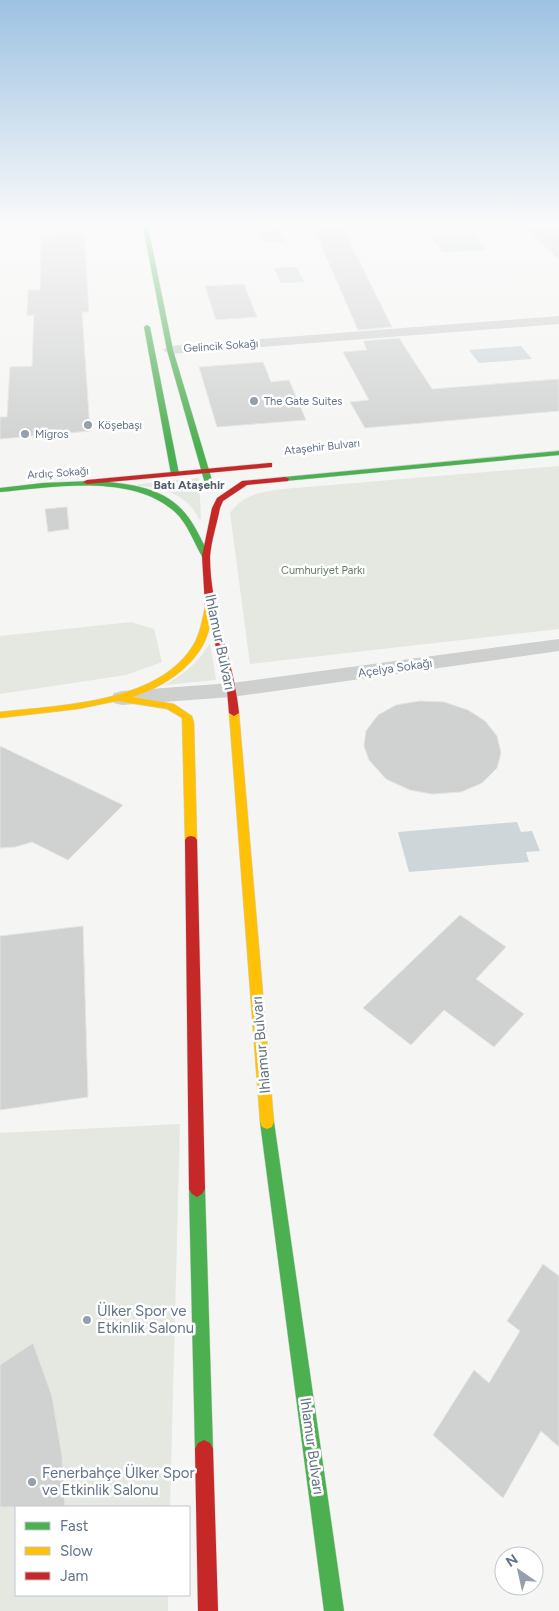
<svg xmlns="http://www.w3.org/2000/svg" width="559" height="1611" viewBox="0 0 559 1611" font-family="Figtree,sans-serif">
<rect width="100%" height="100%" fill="#f5f5f3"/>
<!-- green -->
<path fill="#e4e8e1" d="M559,466V629L250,664L230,513C243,494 262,492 283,489Z
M199,478L201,519H199C188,495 163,487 138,486V484Z
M131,622L154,629L162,662L126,675L0,694V636Z
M210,643L216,680L165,685C185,673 198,663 210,643Z
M180,1124L170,1507H16V1595H168V1611H0V1133Z"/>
<!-- water -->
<path fill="#ced6d9" d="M279,229L285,242L263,243L257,230Z
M474,235L487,250L443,252L431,237Z
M297,267L304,282L281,283L274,268Z
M521,346L532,359L479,363L469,350Z
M517,822L521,832L532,831L540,851L526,852L529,862L409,872L398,832Z"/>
<!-- building -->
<path fill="#d0d1d1" stroke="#e4e4e3" d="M311,222H337L346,235L392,327L358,330Z
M559,223V260L523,225Z
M84,233L89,312H82L90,431L0,439V417H7L10,367L32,366L34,315L27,316L28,290H40L41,236Z
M244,284L257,317L216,320L205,286Z
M399,338L432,389L559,379V411L365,428L350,402L369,400L343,352L367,350L363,341Z
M263,362L271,382L289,380L306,420L217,427L199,367Z
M67,507L69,529L48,532L45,509Z
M420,701L444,702L468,710L485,721L497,736L501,753L497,768L482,783L461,792L432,794L410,790L386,779L369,760L364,746L366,731L378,715L396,705Z
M0,746L123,805L68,860L32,842L15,847L0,848Z
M460,915L506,947L476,979L524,1014L494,1047L444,1010L411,1045L363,1008Z
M83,926L88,1097L0,1110V936Z
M543,1264L559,1276V1447L541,1431L503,1498L433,1435L474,1370L489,1383L520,1331L507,1321Z
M33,1343L52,1396L62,1456L65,1507H0V1365Z"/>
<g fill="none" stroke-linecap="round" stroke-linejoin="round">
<!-- fast casing -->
<g stroke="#d0d2d3" stroke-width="1">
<path id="fast" d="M142,222H147L173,350L214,487L213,489L206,487L167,350Z
M147,325L150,327L179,474L175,476L171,474L144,327Z
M559,451V455L285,481L281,479L285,477Z
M93,481C125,483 163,486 185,513C196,526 202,542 210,556L209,558H203C194,543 188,524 175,512C132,473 53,487 0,492V488L43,483Z
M267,1115L272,1117L274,1122L344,1611H324L260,1122L262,1117Z
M197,1181L202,1184L205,1189L213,1449L210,1455L204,1458L198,1455L195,1449L189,1189L192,1184Z"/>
</g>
<!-- slow casing -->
<g stroke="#d0d2d3" stroke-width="1">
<path id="slow" d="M210,604L215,607C212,618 210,630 205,641C192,669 161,688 132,697L174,704L192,716L194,723L197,840L195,843H187L185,840L182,718L167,709L117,701L78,709L0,718V712C60,705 156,703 192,647C200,635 202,620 205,607Z
M234,710L239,713L274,1122L272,1127L267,1129L262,1127L260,1122L229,713Z"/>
</g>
<!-- jam casing -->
<g stroke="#d0d2d3" stroke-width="1">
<path id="jam" d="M269,463H272V467L87,484L83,482L87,480Z
M285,477L289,479L288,481L247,485L223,501L220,508C217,524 211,541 210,557C210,611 234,660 239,713L234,716L229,713L227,690L205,605L202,556L212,508L217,498L242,481Z
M191,836L195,837L197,840L205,1189L202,1194L197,1197L192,1194L189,1189L185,840L187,837Z
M204,1440L210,1443L213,1449L218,1611H198L195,1449L198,1443Z"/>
</g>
<!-- street -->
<path fill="#ced0d0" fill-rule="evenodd" d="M559,316V324L170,354L163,350L170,346Z
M559,639V651L232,697L122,705L114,703L111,698L114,693L122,691L232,683Z"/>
<!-- fast -->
<use href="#fast" fill="#4caf50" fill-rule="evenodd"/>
<!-- slow -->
<use href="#slow" fill="#ffc107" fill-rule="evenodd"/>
<!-- jam -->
<use href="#jam" fill="#c62828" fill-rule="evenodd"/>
</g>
<!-- sky -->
<linearGradient id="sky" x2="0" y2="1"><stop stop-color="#9dc2e2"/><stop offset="0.5" stop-color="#fafafa"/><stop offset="1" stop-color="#fafafa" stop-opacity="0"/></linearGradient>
<rect width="559" height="448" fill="url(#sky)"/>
<!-- markers -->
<g fill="#95a0ac" stroke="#fff" stroke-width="2">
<circle cx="254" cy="401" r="5"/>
<circle cx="88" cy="425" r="5"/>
<circle cx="25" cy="434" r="5"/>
<circle cx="87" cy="1320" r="5"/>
<circle cx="32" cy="1482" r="5"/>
</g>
<g text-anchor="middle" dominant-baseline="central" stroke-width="5" stroke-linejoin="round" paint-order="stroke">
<!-- far-street labels -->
<g font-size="11" fill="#627386" stroke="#fff">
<text transform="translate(221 346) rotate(-4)">Gelincik Sokağı</text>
<text transform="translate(322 447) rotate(-6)">Ataşehir Bulvarı</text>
<text transform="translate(58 473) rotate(-4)">Ardıç Sokağı</text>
</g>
<!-- far-poi labels -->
<g font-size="11" fill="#627386" stroke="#fff" text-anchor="start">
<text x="264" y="401">The Gate Suites</text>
<text x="98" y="425">Köşebaşı</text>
<text x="35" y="434">Migros</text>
</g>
<!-- far-park labels -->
<g font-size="11" fill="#657c62" stroke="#fff">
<text x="323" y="570">Cumhuriyet Parkı</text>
</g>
<!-- far-quarter labels -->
<g font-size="12" font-weight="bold" fill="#515d6a" stroke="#fff">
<text x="189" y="485">Batı Ataşehir</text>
</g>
<!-- street labels -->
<g font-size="12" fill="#627386" stroke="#fff">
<text transform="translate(395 668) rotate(-8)">Açelya Sokağı</text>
</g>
<!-- near-street labels -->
<g font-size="15" fill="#627386" stroke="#fff">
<text transform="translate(220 642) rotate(78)">Ihlamur Bulvarı</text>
<text transform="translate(261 1045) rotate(-95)">Ihlamur Bulvarı</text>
<text transform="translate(312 1446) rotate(82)">Ihlamur Bulvarı</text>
</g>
<!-- near-poi labels -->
<g font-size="15" fill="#627386" stroke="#fff" text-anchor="start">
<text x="97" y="1311">Ülker Spor ve<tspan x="97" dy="17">Etkinlik Salonu</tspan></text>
<text x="42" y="1473">Fenerbahçe Ülker Spor<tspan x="42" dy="17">ve Etkinlik Salonu</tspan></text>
</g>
</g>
<!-- legend -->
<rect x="15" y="1506" width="175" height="90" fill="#ffffff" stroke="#c0c7cf"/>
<rect x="25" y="1522" width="25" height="8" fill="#4caf50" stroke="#c0c7cf"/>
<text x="60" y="1531" font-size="15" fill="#627386">Fast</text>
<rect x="25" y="1547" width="25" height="8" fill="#ffc107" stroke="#c0c7cf"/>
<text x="60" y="1556" font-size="15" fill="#627386">Slow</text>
<rect x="25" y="1572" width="25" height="8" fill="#c62828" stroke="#c0c7cf"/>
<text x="60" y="1581" font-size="15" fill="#627386">Jam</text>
<!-- north arrow -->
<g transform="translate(519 1571) rotate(326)"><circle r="24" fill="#ffffff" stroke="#c0c7cf"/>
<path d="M0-4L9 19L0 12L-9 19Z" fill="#95a0ac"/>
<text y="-8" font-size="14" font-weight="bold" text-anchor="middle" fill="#627386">N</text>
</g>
</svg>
